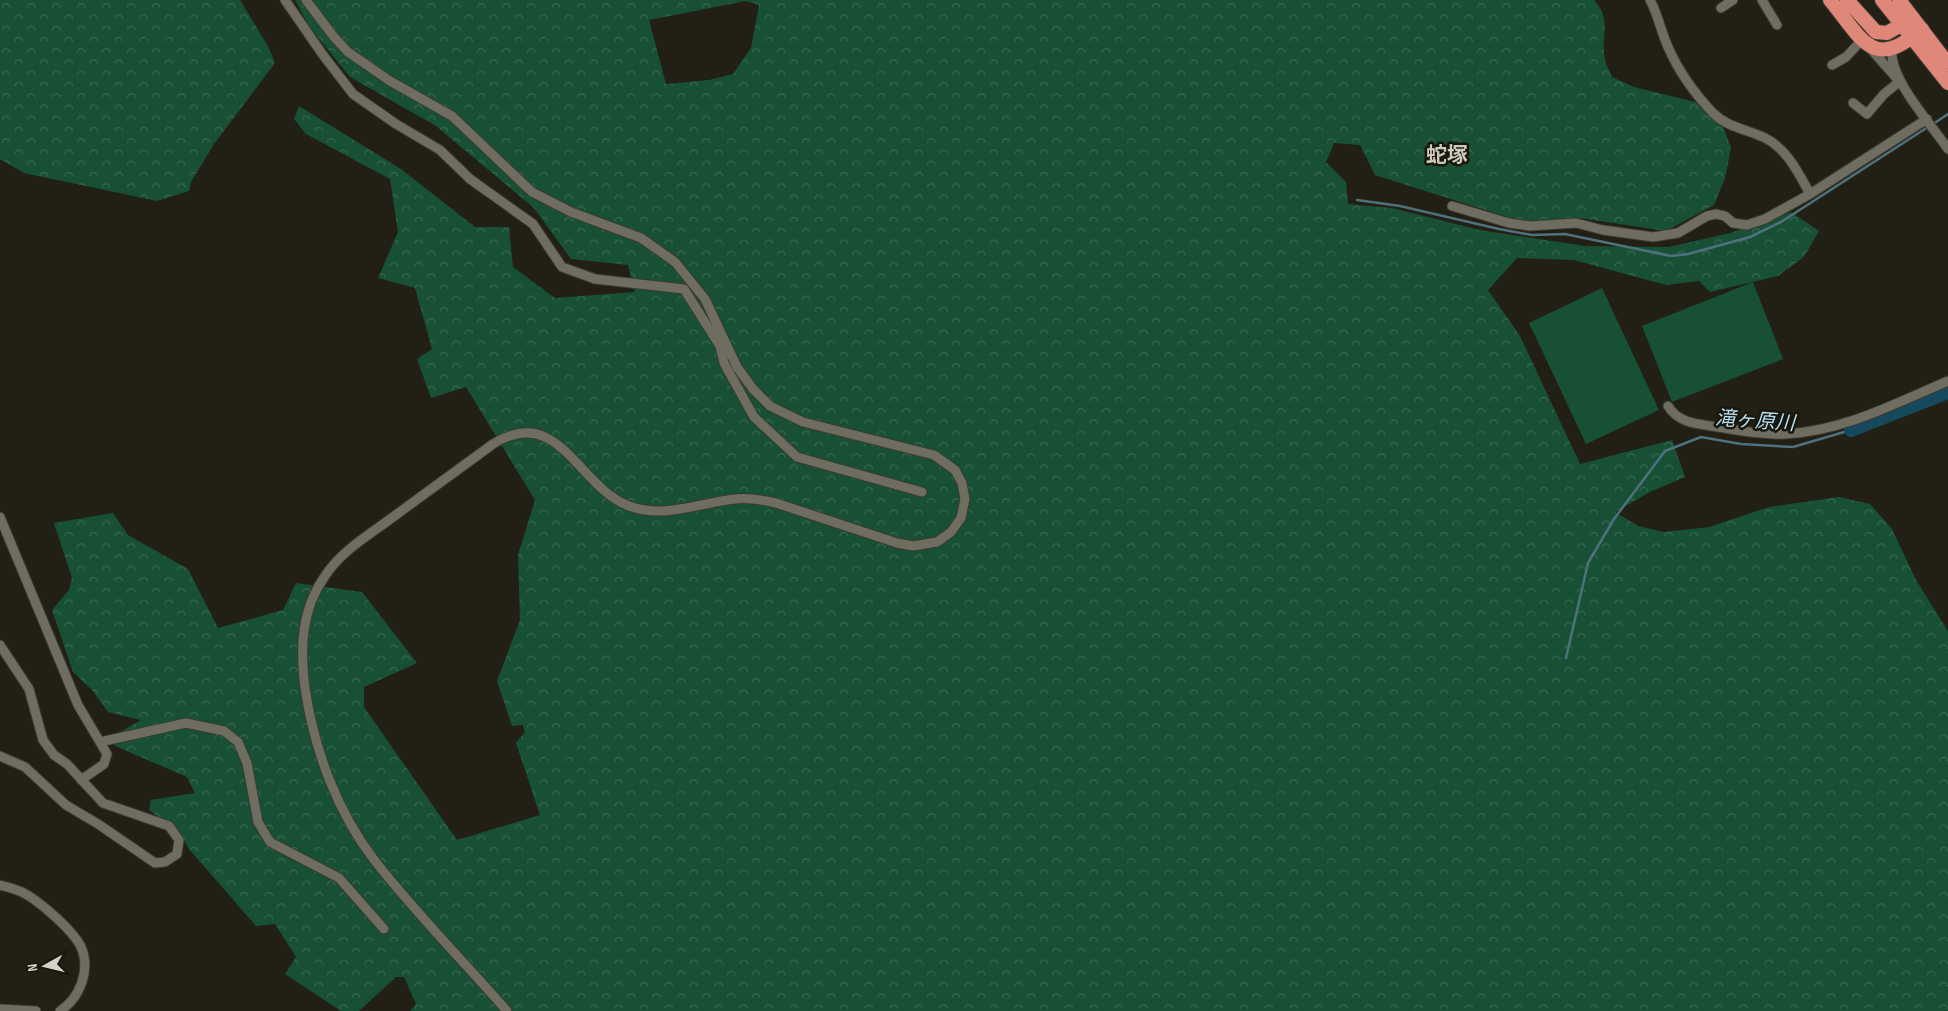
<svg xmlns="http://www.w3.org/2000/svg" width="1948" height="1011" viewBox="0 0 1948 1011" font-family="'Sofia Sans Condensed','Noto Sans JP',sans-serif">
<defs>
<pattern id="forest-crowns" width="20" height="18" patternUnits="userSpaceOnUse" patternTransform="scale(1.25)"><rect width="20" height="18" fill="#175035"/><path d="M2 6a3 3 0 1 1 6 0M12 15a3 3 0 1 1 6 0" fill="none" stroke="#386851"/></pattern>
</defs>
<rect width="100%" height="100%" fill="#222015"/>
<!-- green -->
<path fill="#175035" d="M1753,282L1783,359L1672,402L1642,326Z
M1602,288L1659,410L1586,444L1529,323Z"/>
<!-- forest -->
<path fill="url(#forest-crowns)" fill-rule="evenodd" d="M0,0H240L269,48L275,63L214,144L191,182L189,191L157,201L24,173L0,159Z
M295,0H1594C1613,21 1600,36 1605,59C1606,65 1610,72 1612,77L1634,87L1703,104L1721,121L1731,148L1725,178L1714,205L1666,231L1580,218L1520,221L1375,175L1360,145L1334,143L1326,162L1346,182L1348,204L1392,208L1480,230L1585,246L1669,247L1730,233L1791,212L1819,231L1804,257L1778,276L1710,292L1699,281L1666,285L1574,260L1517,258L1488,290L1520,336L1580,464L1672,440L1685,477L1650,492L1615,512L1638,526L1664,532L1709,527L1769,507L1839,497L1870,504L1892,529L1916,580L1948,631V1011H410L416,1004L404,977H396L359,1011H341L285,974L296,957L275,924L256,926L189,849L180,833L149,810L151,800L195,793L187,777L115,746L113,736L141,720L108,712L92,690L73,672L52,610L69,590L72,578L54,523L113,513L128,535L188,569L218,628L283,610L296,583L362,592L417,663L364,687V707L457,840L540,815L516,743L525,732L523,725L512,726L497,681L520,620L518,555L535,500L466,387L431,398L417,359L432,349L415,288L378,278L398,232L390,179L306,134L294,119L299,106L401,169L475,227H509L513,267L555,298L635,292L628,265L571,259L534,208L436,126L350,77L309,26ZM746,1L759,5L751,48L733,74L709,80L666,84L649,20Z"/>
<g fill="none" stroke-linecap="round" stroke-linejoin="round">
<!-- stream -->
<path stroke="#4f717e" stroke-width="2.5" d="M1933,124L1948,114
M1357,200L1400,206L1499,229L1532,235L1565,234L1671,256L1688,254L1750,237L1781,222L1928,127
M1566,658L1588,563L1614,519L1665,451L1701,437L1741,444L1793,447L1851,430"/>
<!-- river -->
<path stroke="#16485e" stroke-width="14" d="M1851,430L1948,392"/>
<!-- minor casing -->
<g stroke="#3c3a32" stroke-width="11">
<path id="minor" d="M285,0L323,55L353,94L396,124L440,150L470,179L533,224L562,267L595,279L684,289L720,346L724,363L754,417L797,457L922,492
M306,0L334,37L348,52L390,81L452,116L532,192L571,212L641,238L675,262L705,299L737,367L753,389L770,406L803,422L934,455L955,470L962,483L965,499L961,518L951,532L937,542L913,546L897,543L776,503C763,500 749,497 735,499C699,503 664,519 629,506C577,486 559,403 493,444C460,468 426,493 393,517C369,535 341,551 325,576C301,610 300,648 305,688C314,749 337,812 375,861C415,912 464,962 507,1011
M1650,0C1658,14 1661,32 1668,47C1678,70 1695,94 1713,113C1728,128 1747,129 1765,138C1787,149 1798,172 1810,194
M1762,0L1777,25
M1721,8L1733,0
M1869,47L1900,82
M1892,48C1888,78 1931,124 1948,149
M1832,65L1846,57L1862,40
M1853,103L1867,114L1884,94L1899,82
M1452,206L1509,223L1530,226L1576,223L1603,230L1653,237L1678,233L1707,216L1716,214L1725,216L1733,223L1747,225L1765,219L1810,194L1927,119
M1668,406C1679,424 1699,424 1718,427C1741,431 1764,435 1786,434C1844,431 1896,403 1948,381
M0,517L78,705L107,754L104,764L81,780
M0,645L29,689L43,740L54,755L67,764L103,803L169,826L179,840L177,854L165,862L155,863L98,824L66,805L25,767L0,756
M100,742L186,723L224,731L238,742L247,763L258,822L270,842L339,878L384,929
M0,885C8,887 15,889 22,892C38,900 73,930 81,947C91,970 80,998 60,1011
M0,1009L36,1011"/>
</g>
<!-- highway casing -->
<g stroke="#3c3a32" stroke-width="16">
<path id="highway" d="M1830,0C1862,38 1872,73 1922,29
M1847,0L1876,32L1887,33L1913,18
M1882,0L1948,83
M1899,0L1948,64"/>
</g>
<!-- minor -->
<use href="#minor" stroke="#6f6d5f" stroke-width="9"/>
<!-- highway -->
<use href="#highway" stroke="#df8778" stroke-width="14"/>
</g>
<g text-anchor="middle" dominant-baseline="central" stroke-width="5" stroke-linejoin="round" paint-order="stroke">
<!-- water labels -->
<g font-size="20" font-style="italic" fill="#b4dff6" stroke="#19170c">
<text transform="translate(1755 421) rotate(4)">滝ヶ原川</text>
</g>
<!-- quarter labels -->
<g font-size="21" font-weight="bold" fill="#ccc9bb" stroke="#19170c">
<text x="1447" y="155">蛇塚</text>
</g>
</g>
<!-- north arrow -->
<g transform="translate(45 966) rotate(262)" stroke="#19170c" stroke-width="4" paint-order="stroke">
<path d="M0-4L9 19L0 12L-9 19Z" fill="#d3d2ca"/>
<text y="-8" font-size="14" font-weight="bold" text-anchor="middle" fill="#d3d2ca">N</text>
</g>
</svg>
